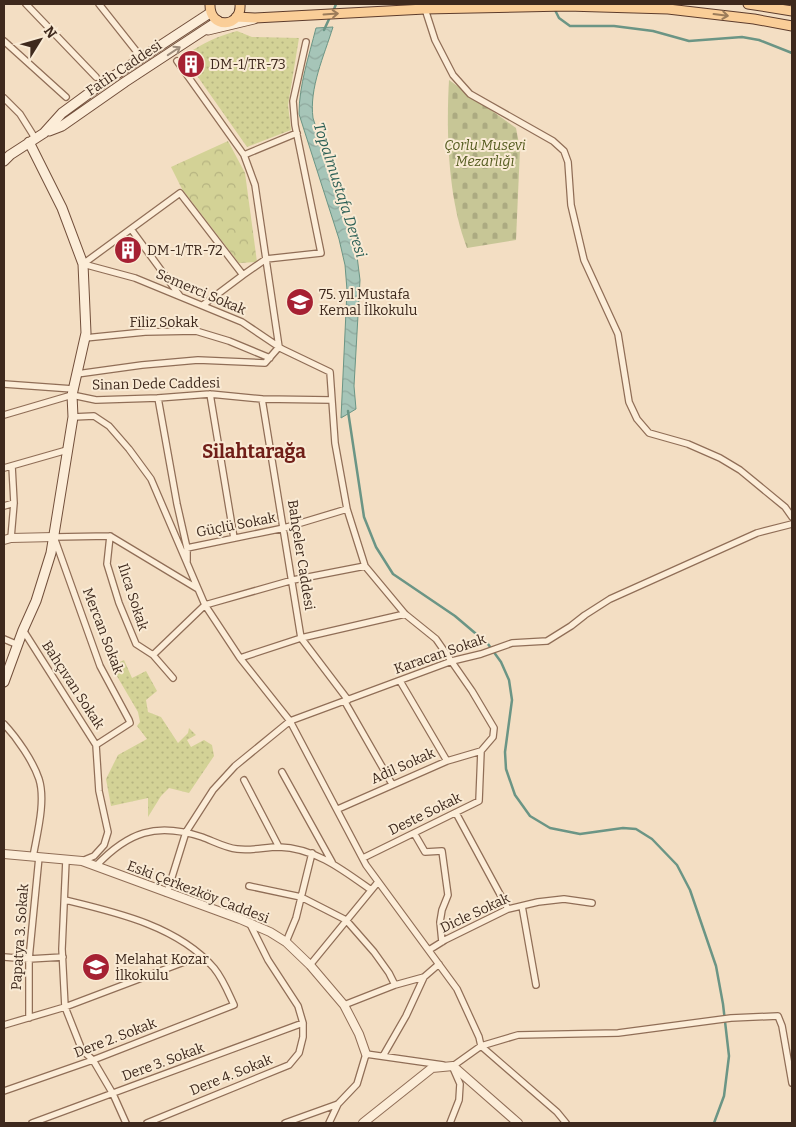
<svg xmlns="http://www.w3.org/2000/svg" width="796" height="1127" viewBox="0 0 796 1127" font-family="Bitter,serif">
<defs>
<pattern id="grass-dots" width="8" height="8" patternUnits="userSpaceOnUse" patternTransform="scale(1.25)"><rect width="8" height="8" fill="#d3d296"/><path d="M2 2h.1M6 6h.1" fill="none" stroke="#b6b481" stroke-width="1.8" stroke-linecap="round"/></pattern>
<pattern id="cemetery-stones" width="16" height="16" patternUnits="userSpaceOnUse" patternTransform="scale(1.25)"><rect width="16" height="16" fill="#c7c696"/><path d="M2 7V4a2 2 0 0 1 4 0v3zM10 15v-3a2 2 0 0 1 4 0v3z" fill="#acaa81"/></pattern>
<pattern id="park-crowns" width="20" height="18" patternUnits="userSpaceOnUse" patternTransform="scale(1.25)"><rect width="20" height="18" fill="#d3d296"/><path d="M2 6a3 3 0 1 1 6 0M12 15a3 3 0 1 1 6 0" fill="none" stroke="#b6b481"/></pattern>
<pattern id="water-waves" width="16" height="10" patternUnits="userSpaceOnUse" patternTransform="scale(1.25)"><rect width="16" height="10" fill="#a6c5b8"/><path d="M0 5q4-4 8 0t8 0" fill="none" stroke="#90a99e"/></pattern>
</defs>
<rect width="100%" height="100%" fill="#f3dec3"/>
<!-- grass -->
<path fill="url(#grass-dots)" d="M237,31L252,37L299,38L288,105L291,130L247,147L193,70L196,67L187,54C203,43 218,36 237,31Z
M124,660L132,678L146,671L157,691L146,700L148,712L161,717L178,743L188,733L189,728L196,735L187,740L191,747L204,740L212,745L214,756L189,793L169,788L161,796L148,817V798L111,806L106,779L118,755L147,739L137,726L140,722L138,712L111,666Z"/>
<!-- cemetery -->
<path fill="url(#cemetery-stones)" d="M449,80L516,128L520,149L516,240L467,248C448,199 446,133 449,80Z"/>
<!-- park -->
<path fill="url(#park-crowns)" d="M228,141L245,173L257,262L239,263L182,189L171,167Z"/>
<!-- water -->
<path fill="url(#water-waves)" stroke="#6b9585" d="M333,27C324,56 309,88 313,118L357,256L360,280L354,386L356,409L341,418L347,290L345,265L339,239L299,114C299,85 309,56 316,28Z"/>
<g fill="none" stroke-linecap="round" stroke-linejoin="round">
<!-- stream -->
<path stroke="#6b9585" stroke-width="2.5" d="M554,8L559,18L570,26H614L653,31L689,41L742,37L759,40L792,53
M333,12L336,4
M324,30L330,17
M348,411L364,517L376,547L393,574L455,616L488,644L501,662L509,680L512,700L505,752L506,769L515,795L530,816L550,828L580,834L623,828L636,829L652,839L677,865L690,890L716,966L723,1004L729,1056L724,1096L714,1123"/>
<!-- minor casing -->
<g stroke="#906e57" stroke-width="8">
<path id="minor" d="M26,4L96,77
M99,4L137,52
M425,9L435,40L453,75L470,94L553,141L564,151L568,162L571,205L584,260L618,334L629,402L637,419L649,433L688,444L720,458L740,470L785,507L792,517
M4,41L66,97
M4,98L20,114L35,138
M244,155L297,133
M131,229L180,296
M83,264L135,278L242,322L282,349L330,372L335,443L347,509L365,566L405,614L436,639L472,691L494,728L493,737L481,751L447,761L338,809
M83,264L180,193L243,275L203,305
M243,275L266,259L321,253L295,125L293,101L306,42
M85,338L145,332L196,331L229,341L270,358
M77,374L142,365L198,360L265,363L279,347L255,185L244,155L177,61
M4,384L73,389
M210,394L234,538
M158,398L177,504L187,548V561
M262,399L301,638L348,700
M4,415L72,395L96,400L158,398L210,394L262,399L331,400
M73,417L94,416L109,426L129,449L151,479L205,605L240,658L290,721L366,865L457,989L479,1037L481,1046L453,1066
M4,468L67,450
M4,506L14,503
M110,536L107,564L119,603L136,644L153,655L173,678
M11,538L14,503L12,466
M187,548L284,528L347,509
M23,630L96,745L99,791L108,832L104,845L94,856L82,861
M4,639L18,645
M153,655L205,605L293,580L365,566
M240,658L301,638L405,614
M400,681L447,761
M345,702L392,784
M4,724C17,738 33,761 39,779C46,801 37,834 33,857
M96,745L130,723L129,720L100,666L54,537L110,536L198,589
M282,772L332,862
M244,780L279,847
M456,813L508,909
M414,833L425,852L442,851L448,895L442,910L440,922L442,942
M363,858L479,801L481,751
M66,860L62,949L65,1007L82,1050L93,1060L113,1094L126,1123
M96,866C128,832 156,822 202,837C213,841 226,848 237,849C252,851 265,847 279,847C315,848 343,870 371,890
M249,886L301,897L346,920L374,952L389,973L395,985
M167,893L186,832L213,790L235,766L290,721L452,661L481,654L512,643L547,641L571,626L585,615L610,599L757,533L792,524
M522,906L536,985
M286,942L296,918L312,853
M429,950L445,940L508,909L538,902L564,899L592,903
M4,957L29,959L63,957
M310,965L378,882
M344,1005L395,985L424,977L439,964
M29,1018V959L39,857
M4,1025L65,1007L200,956
M383,1056L406,1016L424,977
M4,1091L93,1060L234,1005C228,992 223,979 214,968C178,926 115,912 65,900
M32,1123L303,1023
M147,1123L289,1065L299,1053L303,1037V1023L298,1006L268,960L250,924
M285,1123L338,1104L357,1084L366,1054L443,1065
M329,1123L338,1104
M450,1123L459,1100L460,1084L453,1068
M566,1123L557,1112L481,1046L518,1035L618,1033L731,1018L778,1016L782,1026L792,1083"/>
</g>
<!-- tertiary casing -->
<g stroke="#906e57" stroke-width="10">
<path id="tertiary" d="M4,540L11,538L54,537
M4,854L82,861L240,919L270,932L286,942L310,965L344,1005L359,1034L366,1054
M363,1123L432,1068L453,1066L518,1123"/>
</g>
<!-- secondary casing -->
<g stroke="#724f3b" stroke-width="11">
<path id="secondary" d="M208,30L254,19
M49,131L62,126L125,82L218,21
M4,161L10,155L44,133L62,113L103,83L210,13
M4,682L23,630L36,601L51,553L73,417L72,395L86,333L83,264L62,208L29,142"/>
</g>
<!-- primary casing -->
<g stroke="#5d3c2c" stroke-width="11">
<path id="primary" d="M210,4C209,30 242,28 240,4
M748,4L792,11
M236,17L255,18L425,9L567,6L668,9L754,19L792,26"/>
</g>
<!-- minor -->
<use href="#minor" stroke="#fcedd8" stroke-width="5.5"/>
<!-- tertiary -->
<use href="#tertiary" stroke="#fcedd8" stroke-width="8"/>
<!-- secondary -->
<use href="#secondary" stroke="#fcedd8" stroke-width="9"/>
<!-- primary -->
<use href="#primary" stroke="#face98" stroke-width="9"/>
</g>
<!-- one-way arrows -->
<defs><path id="oneway-shaft" d="M-6 0H5M1.5-3L5.5 0L1.5 3" fill="none" stroke-width="1.6" stroke-linecap="round" stroke-linejoin="round" transform="scale(1.25)"/></defs>
<g stroke="#9c7c5a">
<use href="#oneway-shaft" transform="translate(331 14) rotate(-4)"/>
<use href="#oneway-shaft" transform="translate(721 15) rotate(7)"/>
</g>
<use stroke="#9d8b7a" href="#oneway-shaft" transform="translate(174 51) rotate(-34)"/>
<!-- icons -->
<defs>
<g id="building-disc" transform="scale(1.4375)"><circle r="9.5" fill="#a62133" stroke="#f9ead4"/><path d="M-4-6H4V6H1V3H-1V6H-4ZM-2.5-4.3h1.7v1.8h-1.7ZM.8-4.3h1.7v1.8H.8ZM-2.5-1h1.7V.8h-1.7ZM.8-1h1.7V.8H.8Z" fill="#fff"/></g>
<g id="school-disc" transform="scale(1.4375)"><circle r="9.5" fill="#a62133" stroke="#f9ead4"/><path d="M0-5L7-2L0 1L-7-2ZM-4 1L0 2.5L4 1V4Q0 6-4 4Z" fill="#fff"/></g>
</defs>
<g fill-rule="evenodd">
<use href="#building-disc" x="191" y="64"/>
<use href="#building-disc" x="128" y="250"/>
<use href="#school-disc" x="300" y="302"/>
<use href="#school-disc" x="96" y="967"/>
</g>
<g text-anchor="middle" dominant-baseline="central" stroke-width="4" stroke-linejoin="round" paint-order="stroke">
<!-- poi labels -->
<g font-size="14" fill="#3e291d" stroke="#f9ead4" text-anchor="start">
<text x="210" y="64">DM-1/TR-73</text>
<text x="147" y="250">DM-1/TR-72</text>
<text x="319" y="294">75. yıl Mustafa<tspan x="319" dy="16">Kemal İlkokulu</tspan></text>
<text x="115" y="959">Melahat Kozar<tspan x="115" dy="16">İlkokulu</tspan></text>
</g>
<!-- street labels -->
<g font-size="14" fill="#3e291d" stroke="#f9ead4">
<text transform="translate(124 68) rotate(-34)">Fatih Caddesi</text>
<text transform="translate(201 292) rotate(23)">Semerci Sokak</text>
<text x="164" y="322">Filiz Sokak</text>
<text transform="translate(156 384) rotate(-1)">Sinan Dede Caddesi</text>
<text transform="translate(236 525) rotate(-11)">Güçlü Sokak</text>
<text transform="translate(301 555) rotate(81)">Bahçeler Caddesi</text>
<text transform="translate(133 597) rotate(72)">Ilıca Sokak</text>
<text transform="translate(103 631) rotate(69)">Mercan Sokak</text>
<text transform="translate(440 654) rotate(-19)">Karacan Sokak</text>
<text transform="translate(73 685) rotate(57)">Bahçıvan Sokak</text>
<text transform="translate(403 766) rotate(-24)">Adil Sokak</text>
<text transform="translate(425 814) rotate(-26)">Deste Sokak</text>
<text transform="translate(198 892) rotate(21)">Eski Çerkezköy Caddesi</text>
<text transform="translate(475 913) rotate(-25)">Dicle Sokak</text>
<text transform="translate(20 937) rotate(-86)">Papatya 3. Sokak</text>
<text transform="translate(115 1038) rotate(-21)">Dere 2. Sokak</text>
<text transform="translate(163 1062) rotate(-20)">Dere 3. Sokak</text>
<text transform="translate(231 1075) rotate(-22)">Dere 4. Sokak</text>
</g>
<!-- park labels -->
<g font-size="14" font-style="italic" fill="#565d21" stroke="#f9ead4">
<text x="485" y="145">Çorlu Musevi<tspan x="485" dy="16">Mezarlığı</tspan></text>
</g>
<!-- water labels -->
<g font-size="15" font-style="italic" fill="#2b5f55" stroke="#f9ead4">
<text transform="translate(340 190) rotate(72)">Topalmustafa Deresi</text>
</g>
<!-- district labels -->
<g font-size="19" font-weight="bold" fill="#701e18" stroke="#f9ead4">
<text x="254" y="451">Silahtarağa</text>
</g>
</g>
<!-- border -->
<rect width="796" height="1127" fill="none" stroke="#3e291d" stroke-width="10"/>
<!-- north arrow -->
<g transform="translate(40 40) rotate(53)" stroke="#f9ead4" stroke-width="4" paint-order="stroke">
<path d="M0-4L9 19L0 12L-9 19Z" fill="#3e291d"/>
<text y="-8" font-size="14" font-weight="bold" text-anchor="middle" fill="#3e291d">N</text>
</g>
</svg>
